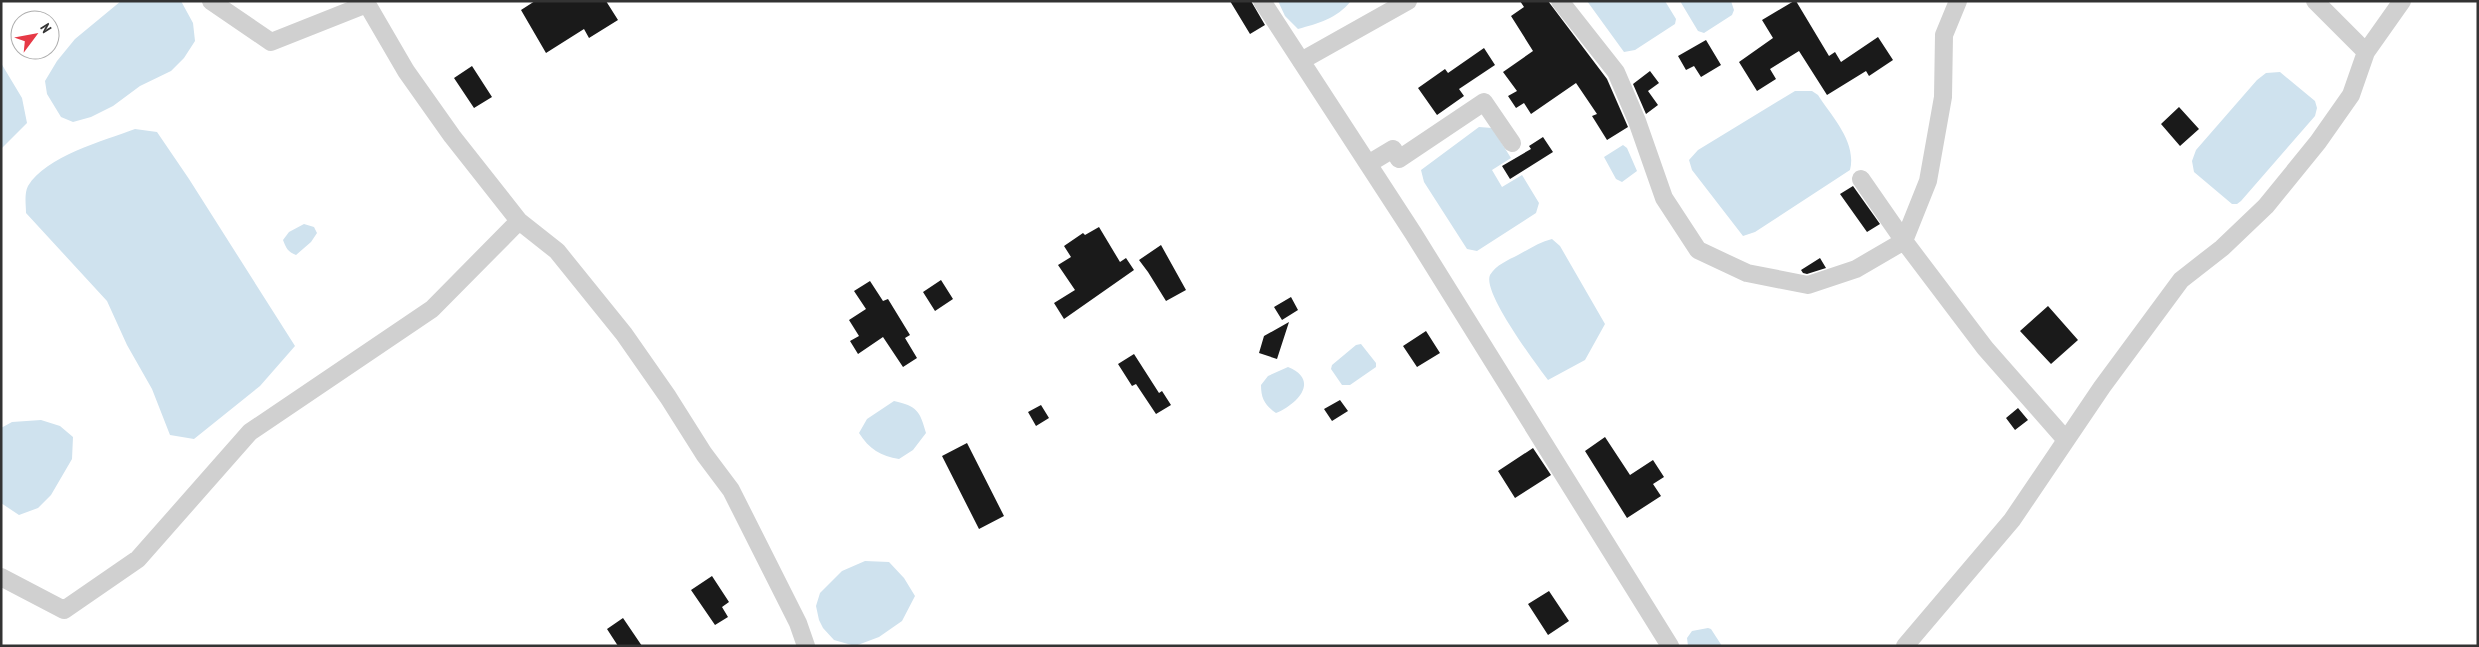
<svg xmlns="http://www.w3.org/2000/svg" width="2479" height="647" viewBox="0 0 2479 647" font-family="'PT Sans Narrow',sans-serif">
<rect width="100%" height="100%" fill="#fff"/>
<!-- water -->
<path fill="#cfe2ee" d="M121,1H181L193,23L195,41L184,58L171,71L140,86L113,106L91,117L73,122L61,117L47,94L45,81L57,61L75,39Z
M1278,1H1351C1336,19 1319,23 1298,29L1285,16Z
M1587,1H1665L1676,19L1675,24L1635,50L1624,52Z
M1680,1H1731L1734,10L1732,15L1704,33L1698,31Z
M1,63L22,98L27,123L1,149Z
M2280,72L2315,101L2317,108L2315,116L2241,201L2237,204H2232L2194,172L2192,161L2196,150L2257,80L2266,73Z
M1795,91H1812L1818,95C1832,117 1857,142 1850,170L1755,232L1743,236L1692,170L1689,160L1698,150Z
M1479,127L1492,128L1511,158L1492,170L1502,187L1522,175L1539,203L1536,213L1477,251L1467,249L1424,182L1421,170Z
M135,129L157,132L189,179L295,346L260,386L194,439L170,435L152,389L127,345L107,301L26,213C26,206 24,193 28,186C46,156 103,141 135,129Z
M1623,145L1627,148L1637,171L1622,182L1616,179L1604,157Z
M304,224L314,227L317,233L311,242L296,255C288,252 286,248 283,240L289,232Z
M1552,239L1560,246L1605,324L1585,360L1548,380C1536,364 1482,292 1490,275C1496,265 1508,260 1518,255C1529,249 1540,242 1552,239Z
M1361,344L1376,363V367L1350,385H1342L1331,369L1332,365L1356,345Z
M1288,367C1320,380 1298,404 1276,413C1265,405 1261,399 1261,385L1268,376Z
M894,401C917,406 920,411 926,433L913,450L899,459C881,456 869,449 859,433L867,419Z
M41,420L60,426L73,437L72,459L51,495L38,508L19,515L1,503V428L12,422Z
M865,561L889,562L904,578L915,596L902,621L879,637L855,646L834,640L823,628L819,620L816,606L820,593L842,571Z
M1708,628L1711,629L1722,646H1688L1687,638L1692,631Z"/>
<!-- building -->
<path fill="#1a1a1a" d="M535,1H606L618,20L589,38L584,29L546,53L521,10Z
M1230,1H1251L1265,25L1250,34Z
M1520,1H1548L1607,79L1628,127L1607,140L1592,116L1597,114L1576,83L1531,114L1524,103L1516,108L1508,96L1517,91L1503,72L1533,51L1511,16L1524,7Z
M1794,1H1796L1829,56L1835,52L1841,62L1878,37L1893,60L1869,76L1866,71L1827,95L1799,51L1770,69L1776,79L1757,91L1739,62L1773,38L1762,20Z
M1706,40L1721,65L1701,77L1694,66L1686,70L1678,56Z
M1484,48L1495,65L1459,89L1464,96L1437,115L1418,88L1445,69L1448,73Z
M472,66L492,97L474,108L454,78Z
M1650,71L1659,83L1648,91L1658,105L1646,114L1633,84Z
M2179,107L2199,129L2180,146L2161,124Z
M1543,137L1553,152L1510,179L1502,166L1531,149L1529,146Z
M1853,186L1880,224L1867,232L1840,194Z
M1099,227L1120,262L1126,258L1134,270L1064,319L1054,303L1075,290L1058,265L1071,257L1064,246L1083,233L1085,235Z
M1161,245L1186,290L1166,301L1148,272L1139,260Z
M1820,258L1826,268L1807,274L1803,273L1801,270Z
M941,280L953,299L935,311L923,292Z
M870,281L883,301L888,299L910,335L905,338L917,358L903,367L883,337L858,354L850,341L859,336L849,320L866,309L854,291Z
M1291,297L1298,310L1282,320L1274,307Z
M2048,306L2078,340L2051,364L2020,331Z
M1289,322L1277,359L1259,353L1264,336Z
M1426,331L1440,353L1417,367L1403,346Z
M1134,354L1159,393L1162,391L1171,405L1156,414L1136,384L1132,386L1118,364Z
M1340,400L1348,411L1332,421L1324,409Z
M1041,405L1049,418L1036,426L1028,412Z
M2018,408L2028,420L2015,430L2006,418Z
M1605,437L1630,475L1653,460L1664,477L1653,484L1661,496L1627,518L1585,451Z
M967,443L1004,516L979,529L942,456Z
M1533,448L1551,475L1515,498L1498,471Z
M712,576L729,602L722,607L728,617L715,625L691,590Z
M1549,591L1569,621L1548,635L1528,604Z
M623,618L642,646H618L607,629Z"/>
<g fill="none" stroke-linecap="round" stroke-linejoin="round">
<!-- minor -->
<path stroke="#d0d0d0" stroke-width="18" d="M1262,1L1413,233L1670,646
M1560,1L1616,72L1637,121L1664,198L1698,250L1747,273L1808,285L1856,269L1904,241L1928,181L1943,97L1944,35L1958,1
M2315,1L2366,52
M1301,61L1408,1
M1368,164L1393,149L1399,159L1484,102L1512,143
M1861,179L1904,241L1985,348L2066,440
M519,221L557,251L624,334L668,397L704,454L731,490L798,623L806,646
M1,577L64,610L138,559L250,432L432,309L519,221L452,136L406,71L367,4L271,42L211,1
M1905,646L2012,520L2102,387L2181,280L2222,248L2266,206L2318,142L2351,95L2366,52L2402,1"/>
</g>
<!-- border -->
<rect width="2479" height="647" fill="none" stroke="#333333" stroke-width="5"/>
<!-- north arrow -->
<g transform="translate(35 35) rotate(58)"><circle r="24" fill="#ffffff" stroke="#adadad"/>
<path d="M0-4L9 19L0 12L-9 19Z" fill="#e63946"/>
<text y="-8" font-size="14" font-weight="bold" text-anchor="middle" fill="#333333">N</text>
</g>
</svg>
